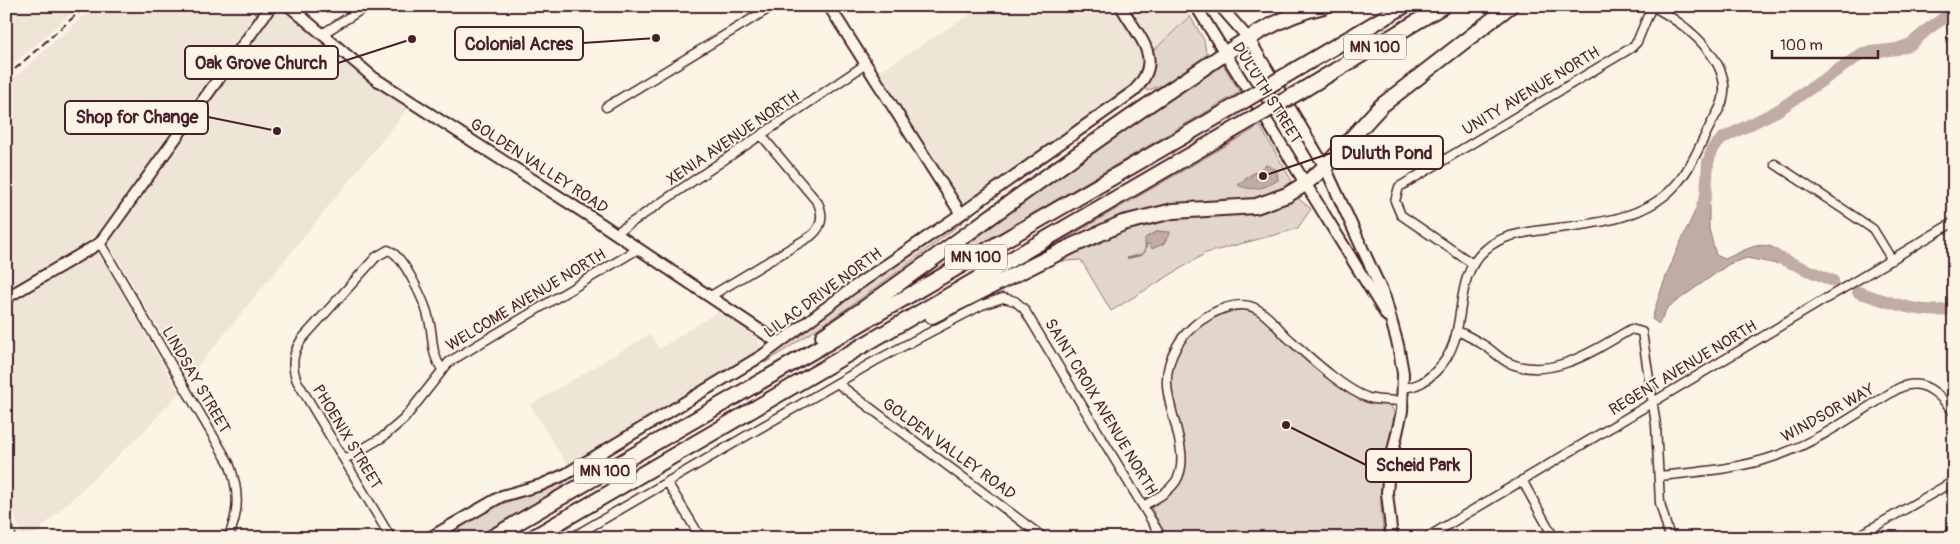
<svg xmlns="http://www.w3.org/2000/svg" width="1960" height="544" viewBox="0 0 1960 544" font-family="Pangolin,sans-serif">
<rect width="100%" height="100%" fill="#fcf5e5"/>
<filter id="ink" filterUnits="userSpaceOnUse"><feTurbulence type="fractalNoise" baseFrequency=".02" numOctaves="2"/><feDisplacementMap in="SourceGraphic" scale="10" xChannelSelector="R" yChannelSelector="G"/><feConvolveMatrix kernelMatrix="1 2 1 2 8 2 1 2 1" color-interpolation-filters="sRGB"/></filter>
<g filter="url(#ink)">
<!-- built -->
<path fill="#eee5d7" d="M6,6H80L6,71Z
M94,6H261L105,226L95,236L76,249L6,290V85Z
M970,6H1186L1191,15L1144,59L1142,71L1128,88L969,203H964L957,199L877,73L969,15Z
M278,9L286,10L345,60L411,105L188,379L110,245V239Z
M94,253L100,255L179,393L146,429L31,538H23L6,494V305Z
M722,309L757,336L761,347L758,354L568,466L530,405L650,334L659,349Z"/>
<!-- green -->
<path fill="#e2d5ca" stroke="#967a7a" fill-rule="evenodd" d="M1190,16L1204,40L1206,52L1208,53L1206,57L1177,79L1147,91L1145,87L1153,69L1152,52Z
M1222,63L1240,92L899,292L897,288L1150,108Z
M1260,126L1293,183L1280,190L1243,201L1187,206L1025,262ZM1266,166L1274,169L1278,180L1264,187L1250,188L1245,178Z
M1298,198L1311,209L1297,229L1206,253L1111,311L1081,260L1053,262L1124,226L1198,214L1255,213ZM1159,231L1170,234L1163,244H1149L1146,241L1148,236Z
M974,210L975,212C907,267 838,316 765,363L763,360L858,289Z
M1244,309L1260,316L1298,353L1356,397L1389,405L1393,409L1395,419C1383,460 1376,496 1385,538H1167L1152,509C1156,495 1183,494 1186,466C1188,445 1177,420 1173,399C1163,349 1197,317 1244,309Z
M563,482L565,486L477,538H442L494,507Z"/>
<!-- water -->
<path fill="#c0aca5" stroke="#917474" d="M1266,165L1277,170L1278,180C1267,188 1251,192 1238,185Z
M1703,195L1709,196V229L1716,255L1725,259C1748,249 1767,234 1786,259L1777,264L1747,258L1729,264L1667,308L1659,324L1652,319C1664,275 1683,236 1703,195Z
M1159,231L1170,232V234L1163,244L1152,249L1149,244L1145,245V238Z"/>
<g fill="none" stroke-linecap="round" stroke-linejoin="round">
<!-- stream -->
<path stroke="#917474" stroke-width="2" d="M1128,258L1141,255L1145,251L1146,245"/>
<!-- river -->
<path stroke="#c0aca5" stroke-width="12" d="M1701,209L1706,195L1708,162L1713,148L1723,138L1777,111L1863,53L1897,49L1911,44L1928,29L1954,11
M1768,256H1775L1833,281
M1858,292C1889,302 1920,315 1954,309"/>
<!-- street casing -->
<g stroke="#4a1f2b" stroke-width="11">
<path id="street" d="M322,34L367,6
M606,107L773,6
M1775,164L1873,229L1892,260
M616,233L866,64
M100,243L229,463C239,490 240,511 228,538
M1473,264L1401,215L1395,201L1399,187L1631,48L1637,42L1652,6
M709,297L811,236C822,227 824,216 818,203L762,136
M1458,331C1466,335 1474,339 1482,344C1491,349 1498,357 1507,362C1550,382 1595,350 1631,329L1642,332L1656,425L1660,503L1670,538
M837,383L1044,538
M1403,388C1418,386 1425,382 1436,371C1473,335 1448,281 1486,249C1502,235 1522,233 1543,230C1587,224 1640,222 1673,188C1694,166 1702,138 1717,113C1744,69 1687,24 1652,6
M345,459L383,437L404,419L449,362L638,249
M1659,476C1699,472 1740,469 1779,455C1821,440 1860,411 1899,388C1923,377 1940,394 1954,413
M1522,480L1554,538
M667,482L701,538
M1143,506C1155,499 1168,493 1176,481C1192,456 1168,413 1167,385C1166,371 1170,358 1177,346C1189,323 1231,295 1257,309C1268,315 1278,328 1287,337C1306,354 1345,391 1369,398C1380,401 1391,400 1403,401
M391,538L297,381C291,366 292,353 302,339L376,257L388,250C403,254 426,304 429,320C434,338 430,353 442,369
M571,538L875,361L982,305L1003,298L1015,301L1024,309L1162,538
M1426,538L1954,222
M1855,538L1954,481"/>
</g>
<!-- secondary casing -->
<g stroke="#4a1f2b" stroke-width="14">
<path id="secondary" d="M289,6L374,78L594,219L779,343
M829,6L961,214
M1196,6L1387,316
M1220,6L1249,39L1325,167L1385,298L1398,345L1403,373L1402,411L1389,469L1387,493L1392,538
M6,298L100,243L271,6
M429,538L502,496L541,485L566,474L763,355L851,289L961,214L1134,91C1166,58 1138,38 1121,6"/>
</g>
<!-- highway casing -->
<g stroke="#4a1f2b" stroke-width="18">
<path id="highway" d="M1295,70L1404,6
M1306,88L1443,6
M932,316L1074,245L1123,223L1173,211L1256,206L1287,195L1305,184L1325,167L1381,106L1510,6
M823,336L863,309C969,234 1073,154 1181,83C1227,53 1270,18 1324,6
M491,538L1232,108
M532,538L1242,125"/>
</g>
<!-- street -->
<use href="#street" stroke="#fcf5e5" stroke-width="8"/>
<!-- secondary -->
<use href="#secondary" stroke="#fcf5e5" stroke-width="10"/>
<!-- highway -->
<use href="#highway" stroke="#fcf5e5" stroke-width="14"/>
<!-- rail -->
<path stroke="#4a1f2b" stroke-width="2" stroke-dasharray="8 4" stroke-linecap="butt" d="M6,77L86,6
M6,511L17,538"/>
<!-- highway-bridge casing -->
<g stroke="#4a1f2b" stroke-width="18" stroke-linecap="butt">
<path id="highway-bridge" d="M1232,108L1295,70
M1242,125L1306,88"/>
</g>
<!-- highway-bridge -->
<use href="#highway-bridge" stroke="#fcf5e5" stroke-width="14"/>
</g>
</g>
<g text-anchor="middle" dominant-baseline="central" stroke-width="4" stroke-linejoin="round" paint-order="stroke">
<!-- shield labels -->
<g fill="#fcf5e5" stroke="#7f5f63" stroke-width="1">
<rect x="1344" y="34.5" width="62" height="25" rx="4"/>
<rect x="945" y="244.5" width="62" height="25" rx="4"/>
<rect x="574" y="458.5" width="62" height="25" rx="4"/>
</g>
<g font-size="15" font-weight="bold" fill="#4a1f2b">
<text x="1375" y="47">MN 100</text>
<text x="976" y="257">MN 100</text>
<text x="605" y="471">MN 100</text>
</g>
<!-- street labels -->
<g font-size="16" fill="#4a1f2b" stroke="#fcf5e5">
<text transform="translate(1531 91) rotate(-31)">UNITY AVENUE NORTH</text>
<text transform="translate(1267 93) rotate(58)">DULUTH STREET</text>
<text transform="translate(733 138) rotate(-34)">XENIA AVENUE NORTH</text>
<text transform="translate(539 166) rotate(33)">GOLDEN VALLEY ROAD</text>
<text transform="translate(823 293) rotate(-36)">LILAC DRIVE NORTH</text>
<text transform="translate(526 300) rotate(-31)">WELCOME AVENUE NORTH</text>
<text transform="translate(1683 368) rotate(-31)">REGENT AVENUE NORTH</text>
<text transform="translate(196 380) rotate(60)">LINDSAY STREET</text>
<text transform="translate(1101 407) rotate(59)">SAINT CROIX AVENUE NORTH</text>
<text transform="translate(1828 413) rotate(-29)">WINDSOR WAY</text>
<text transform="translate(347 437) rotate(59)">PHOENIX STREET</text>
<text transform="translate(949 449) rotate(36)">GOLDEN VALLEY ROAD</text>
</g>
</g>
<!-- callouts -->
<path fill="none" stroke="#4a1f2b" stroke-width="2" d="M656 38L583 43M412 39L338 63M277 131L208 117M1263 176L1331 153M1286 425L1366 465"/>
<g fill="#4a1f2b" stroke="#fcf5e5" stroke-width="2">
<circle cx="656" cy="38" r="5"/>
<circle cx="412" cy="39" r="5"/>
<circle cx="277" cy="131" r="5"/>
<circle cx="1263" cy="176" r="5"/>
<circle cx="1286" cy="425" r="5"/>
</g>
<g fill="#fcf5e5" stroke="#4a1f2b" stroke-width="2">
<rect x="455" y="27" width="128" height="33" rx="5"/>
<rect x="185" y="46" width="153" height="33" rx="5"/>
<rect x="65" y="101" width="143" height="33" rx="5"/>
<rect x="1331" y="136" width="112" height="33" rx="5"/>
<rect x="1366" y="449" width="105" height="33" rx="5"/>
</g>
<g font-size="18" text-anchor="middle" font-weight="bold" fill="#4a1f2b">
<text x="519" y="50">Colonial Acres</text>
<text x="261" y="69">Oak Grove Church</text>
<text x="137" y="123">Shop for Change</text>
<text x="1387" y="159">Duluth Pond</text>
<text x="1418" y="471">Scheid Park</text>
</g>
<!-- margin -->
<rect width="1960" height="544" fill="none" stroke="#fcf5e5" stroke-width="25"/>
<rect x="12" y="12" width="1935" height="519" fill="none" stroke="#4a1f2b" stroke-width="2" filter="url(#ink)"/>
<!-- scale -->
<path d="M1772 50v8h106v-8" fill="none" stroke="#4a1f2b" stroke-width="2.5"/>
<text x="1780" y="50" font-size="15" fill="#4a1f2b" stroke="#fcf5e5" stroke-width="4" paint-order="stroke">100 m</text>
</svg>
